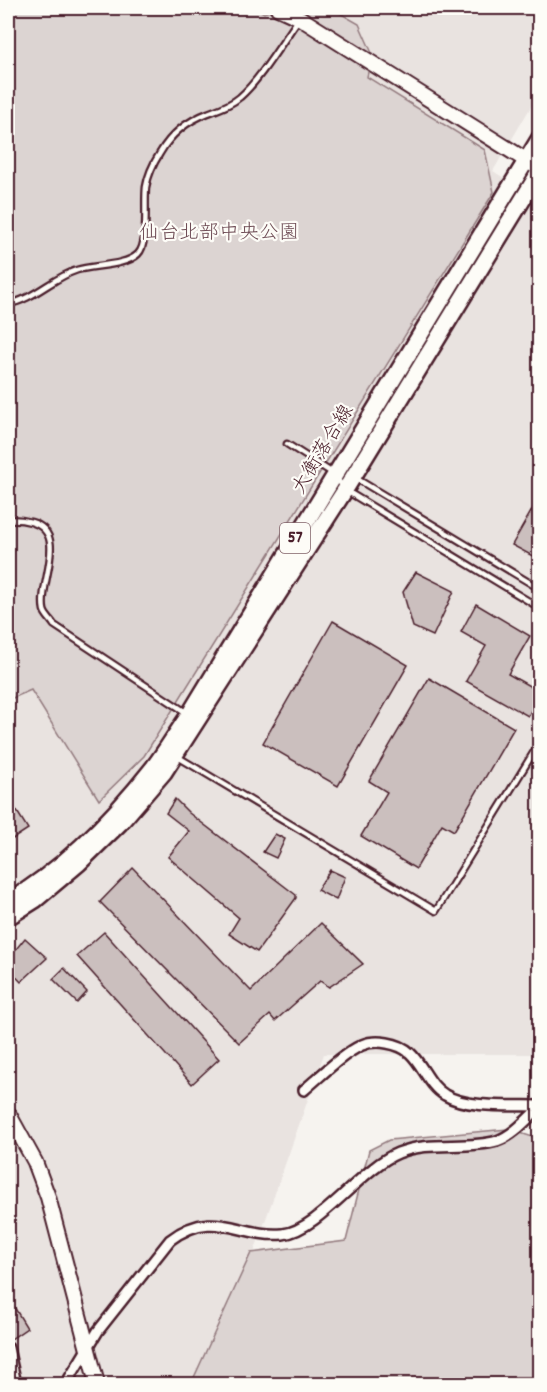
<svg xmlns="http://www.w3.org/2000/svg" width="547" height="1392" viewBox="0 0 547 1392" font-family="Dekko,'Klee One',sans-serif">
<rect width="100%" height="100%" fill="#f6f3ef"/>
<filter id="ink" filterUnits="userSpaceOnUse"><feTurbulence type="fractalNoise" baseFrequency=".0167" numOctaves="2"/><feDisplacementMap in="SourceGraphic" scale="12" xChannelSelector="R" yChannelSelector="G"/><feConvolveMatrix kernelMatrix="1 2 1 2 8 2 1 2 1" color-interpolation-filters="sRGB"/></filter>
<g filter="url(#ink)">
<!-- built -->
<path fill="#e9e3e0" d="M8,8H539V93L493,171L539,200V1054H324L244,1281V1384H8Z"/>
<!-- green -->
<path fill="#dcd4d2" stroke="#937a7e" stroke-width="1.5" d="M8,8H256L264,13L277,8H331L359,24L372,53L367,77L485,150L494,192L144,756L99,800L31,690L8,700Z
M508,1129L539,1139V1384H191L251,1253L346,1241L369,1150L389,1140Z"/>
<!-- building -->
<path fill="#cbbfbe" stroke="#4a1f2b" stroke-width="1.5" d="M540,496V560L512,545Z
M416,572L454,591L433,636L413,627L403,592Z
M476,604L530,636L508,674L540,692V696L528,716L466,681L486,646L461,632Z
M333,621L408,665L338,786L263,743Z
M429,678L514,728L454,831L442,824L416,869L361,836L387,792L369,781Z
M8,797L28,829L8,842Z
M175,799L189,813L296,895V898L257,952L229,934L239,918L168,857L189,831L166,813Z
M275,834L285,839L276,858L263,852Z
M133,868L251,991L321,923L363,964L329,987L320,981L275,1021L270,1015L239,1043L100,902Z
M330,870L345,877L336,900L317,890Z
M104,932L219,1059L192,1084L77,956Z
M25,938L47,958L21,982L8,968V959Z
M64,968L87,992L77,1003L53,979Z
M8,1297L27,1328L8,1341Z"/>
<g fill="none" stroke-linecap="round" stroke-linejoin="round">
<!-- lane casing -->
<g stroke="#4a1f2b" stroke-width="9">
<path id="lane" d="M8,304C33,300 52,278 77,270C93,265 126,266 138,254C149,243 144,203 146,187C148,175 153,164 160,153C171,134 187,121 208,113C219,109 231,105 240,97C259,81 283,41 298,20
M287,444L334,474L345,490L540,608
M357,479L540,589
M8,520C15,519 23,520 31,522C70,533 38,583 44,610C45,615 51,620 54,625L187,713
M178,757L436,911L540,742"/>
</g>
<!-- street casing -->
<g stroke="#4a1f2b" stroke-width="14">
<path id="street" d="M304,1090C322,1075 341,1055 362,1045C376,1039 399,1043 410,1053C423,1065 429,1086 445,1095C468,1109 513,1105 540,1106
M8,1348L16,1384
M66,1384L98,1331L170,1240C215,1206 239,1238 283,1234C319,1230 361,1168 398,1153C430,1140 465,1150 497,1141C514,1135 527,1119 540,1107"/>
</g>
<!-- secondary casing -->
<g stroke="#4a1f2b" stroke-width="18">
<path id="secondary" d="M278,8L300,18L540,169
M8,1113L35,1162L48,1197L97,1384"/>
</g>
<!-- primary casing -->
<g stroke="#4a1f2b" stroke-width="20">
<path id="primary" d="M8,902C64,869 113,819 153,768C166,751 177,732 189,715L540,138
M8,917L35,900L79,863L120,823L164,772L345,490L540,171"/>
</g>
<!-- lane -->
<use href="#lane" stroke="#fdfcf7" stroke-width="4.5"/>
<!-- street -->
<use href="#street" stroke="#fdfcf7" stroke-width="9"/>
<!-- secondary -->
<use href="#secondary" stroke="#fdfcf7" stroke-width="14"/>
<!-- primary -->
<use href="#primary" stroke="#fdfcf7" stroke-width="15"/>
</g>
</g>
<g text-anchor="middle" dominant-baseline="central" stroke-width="4.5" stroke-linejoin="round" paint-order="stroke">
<!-- shield labels -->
<rect fill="#fdfcf7" stroke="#806168" stroke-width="1.5" x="280" y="523" width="30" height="30" rx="4.5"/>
<g font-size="18" font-weight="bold" fill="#4a1f2b">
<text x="295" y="538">57</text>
</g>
<!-- park labels -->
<g font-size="20" fill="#6e4c55" stroke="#fdfcf7">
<text x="219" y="234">仙台北部中央公園</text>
</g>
<!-- street labels -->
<g font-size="20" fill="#4a1f2b" stroke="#fdfcf7">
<text transform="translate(324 450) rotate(-59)">大衡落合線</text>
</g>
</g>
<!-- margin -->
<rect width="547" height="1392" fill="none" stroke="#fdfcf7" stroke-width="30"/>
<rect x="15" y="15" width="517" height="1362" fill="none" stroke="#4a1f2b" stroke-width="2" filter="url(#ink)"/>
</svg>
